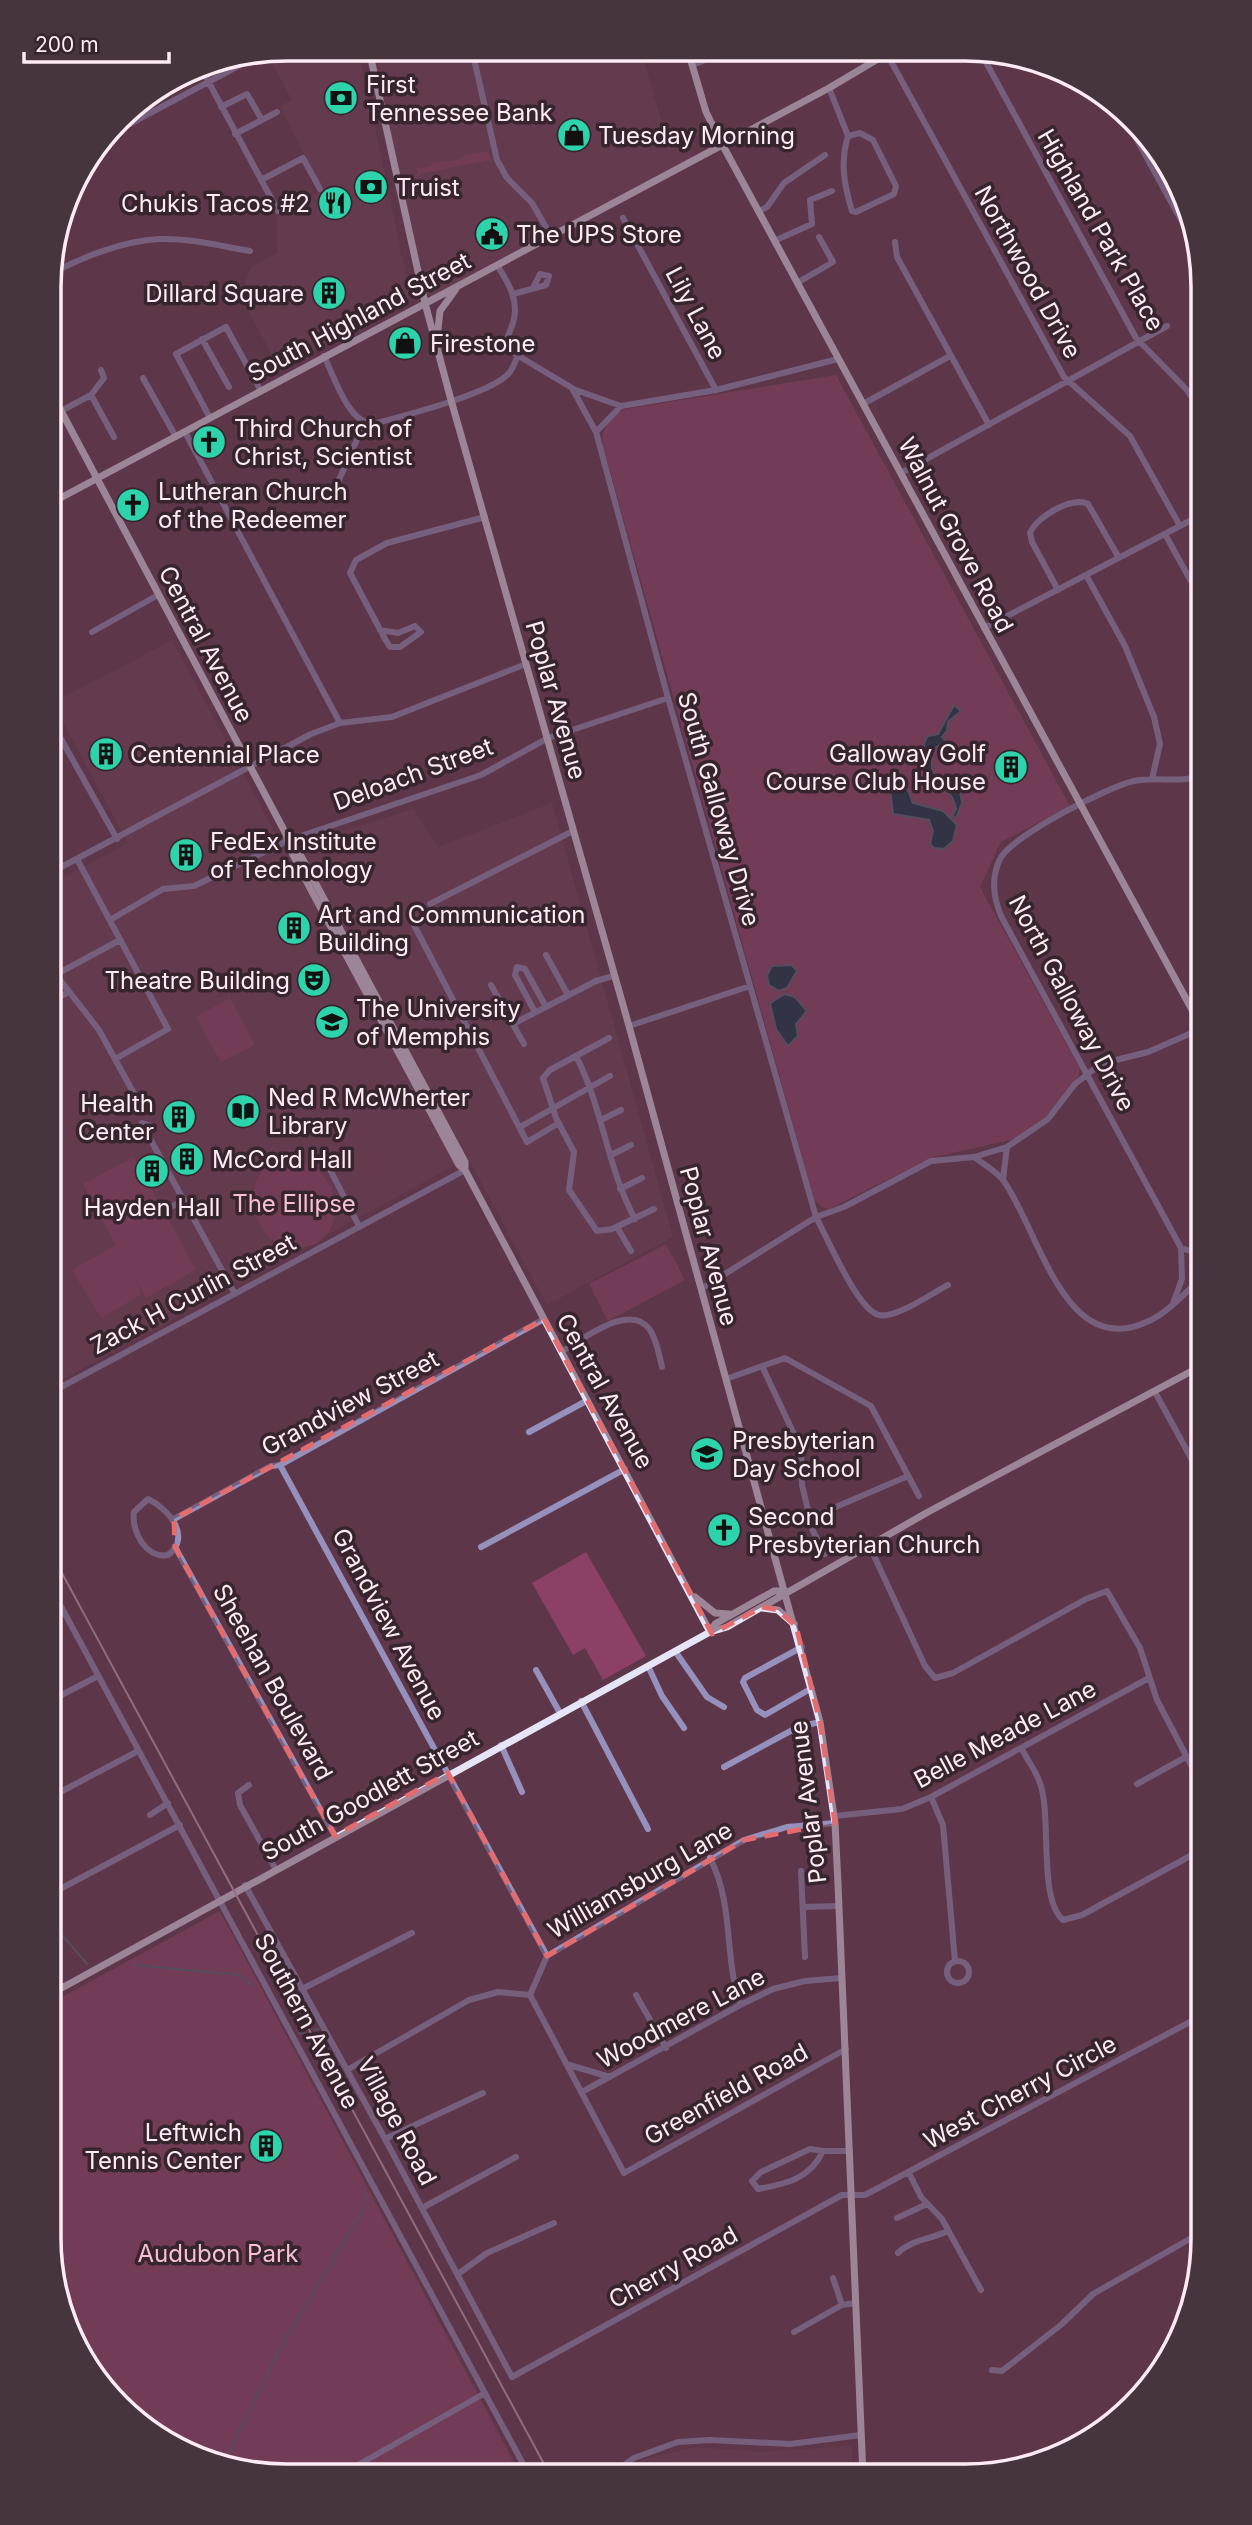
<svg xmlns="http://www.w3.org/2000/svg" width="1252" height="2525" viewBox="0 0 1252 2525" font-family="Inter,sans-serif">
<rect width="100%" height="100%" fill="#5d3749"/>
<!-- built -->
<path fill="#6d4055" d="M287,49H358L411,297L280,370L240,295L251,268L277,253V217L322,190L280,106L292,100L268,55Z
M392,50L641,51L662,123L677,130L693,159L425,303L371,57Z
M172,640L284,850L413,809L438,847L552,803L673,1237L547,1305L468,1158L50,1386V885L128,843L53,703Z
M851,2446L854,2476L624,2475L644,2459L696,2447L761,2452Z"/>
<!-- green -->
<path fill="#8c4066" d="M488,151L492,163L488,160L420,174L418,178L416,165L419,169L431,166L432,163L463,159L464,155Z
M836,375L1070,806L1001,842L980,887L1080,1069L1078,1077L1049,1114L1015,1139L930,1158L829,1209L821,1207L814,1199L602,442C602,427 612,414 626,409Z
M230,998L255,1045L221,1062L196,1017Z
M134,1157L196,1270L146,1298L129,1269L142,1294L101,1318L72,1270L116,1245L83,1184Z
M296,1159C347,1172 350,1246 297,1248C245,1249 232,1157 296,1159Z
M666,1244L685,1280L608,1321L589,1284Z
M586,1552L646,1656L603,1680L585,1648L573,1655L532,1583Z
M220,1911L521,2475L256,2474L196,2458L130,2417L62,2314L49,2238V2004Z"/>
<!-- water -->
<path fill="#003043" stroke="#4c6878" stroke-width="2" d="M954,705L961,711L948,722L947,731L942,737L946,741L932,750V770L936,776L960,791L962,803L956,818L952,816L956,809C951,786 941,792 929,776C923,768 921,743 928,736L938,734Z
M904,780L913,803L943,811L957,825L953,841L944,849L934,848L930,844L933,831L929,820L893,814L890,789Z
M792,965L797,971L787,988L779,991L769,985L767,975L772,966Z
M785,994L795,997L807,1011L796,1024L798,1036L788,1046L776,1029L770,1003Z"/>
<g fill="none" stroke-linecap="round" stroke-linejoin="round">
<!-- stream -->
<path stroke="#4c6878" stroke-width="2" d="M49,1942L63,1936L87,1964
M134,1965L239,1975L252,1985
M314,2030L319,2029
M299,2033H305
M223,2465L279,2350L366,2204V2192"/>
<!-- minor -->
<path stroke="#9690bd" stroke-width="6" d="M472,50L497,160L507,178L532,203L551,236
M981,53L1136,338L1187,390L1203,415
M887,54L1064,377L1130,436L1180,526
M371,57L392,50
M692,65L727,52
M200,66L278,211
M829,88L848,136
M221,107L247,94L262,120
M1119,107L1197,249
M860,133L873,140L896,186L894,194L856,212L852,211C844,185 840,162 848,136Z
M235,134L277,112
M109,135L259,55
M261,180L303,158L320,189
M759,211L767,207L784,183L825,155
M623,218L716,390
M774,241L812,224L810,200L832,191
M895,242L897,257L989,425
M497,265C508,282 520,301 513,323C510,332 505,339 507,349L572,388L596,432L668,698L816,1217C827,1237 858,1311 879,1315C896,1319 932,1293 948,1285
M51,274C82,257 123,241 159,239C190,238 220,246 250,251
M797,283L833,262L819,237
M513,294L546,285L549,276L540,274L534,286
M202,339L229,387
M324,356C334,376 348,423 373,424C403,416 485,395 506,376C512,372 514,364 517,358
M143,378L176,437
M573,389L621,406
M91,395L114,437
M863,404L950,356
M61,411L91,395L104,378L101,370
M210,418L176,354L226,327L261,391
M185,432L340,723
M596,432L621,406L716,390L838,359
M901,473L1167,326
M338,482L364,424
M1165,534L1203,603
M1086,575L1125,646L1154,717L1160,744L1152,779
M1058,590L1032,542L1030,533C1036,517 1072,496 1088,504L1119,558
M984,628L1203,514
M380,630L398,633L415,626L421,632L400,647H390L385,639L350,573L356,560L387,543L485,517
M92,632L158,595
M51,721L117,839
M77,859L168,1029L115,1059
M50,873L311,734L340,723L392,717L526,664
M430,904L573,831
M110,920L163,889L194,886L289,840L481,775L548,738L668,698
M414,925L527,1142L559,1123
M546,955L568,995
M50,967L99,1030L138,1101
M55,975L120,940
M491,985L524,1044
M50,1002L67,993
M535,1012L515,975L517,967L525,969L546,1007
M513,1024L596,981L613,976
M629,1026L750,986
M609,1038L550,1070L543,1078L556,1118L574,1152L569,1190L597,1231L612,1229L654,1209
M576,1056C603,1108 607,1168 635,1219
M601,1120L621,1110
M520,1127L610,1076
M148,1135L151,1126L142,1123L139,1131L148,1135L235,1294
M611,1155L631,1145
M323,1156L359,1226
M974,1157C983,1164 996,1171 1003,1180C1040,1231 1064,1362 1149,1321C1169,1312 1186,1291 1203,1277
M1003,1179L1007,1147
M620,1189L642,1178
M167,1209L184,1200
M617,1227L631,1251
M1181,1248L1203,1255
M701,1289L816,1217L844,1207L931,1161L974,1157L1007,1147L1048,1119L1075,1084L1093,1070L1108,1062L1148,1052L1203,1028
M1173,1303L1182,1279L1181,1248L1001,916C993,896 991,878 1000,859C1010,837 1109,786 1134,781C1157,776 1181,784 1203,775
M561,1352C582,1340 630,1301 650,1330C657,1340 659,1355 662,1367
M762,1366L801,1449L802,1485L813,1531L825,1554
M726,1379L785,1358L871,1406L919,1496
M1155,1392L1203,1480
M50,1393L465,1170
M529,1432L588,1400
M280,1465L547,1956L530,1995L624,2173L846,2049
M148,1499C167,1508 193,1536 168,1555C146,1559 131,1531 134,1512Z
M810,1518L908,1476
M174,1519L271,1466L280,1465L544,1319
M869,1545L925,1666L935,1678L953,1673L1086,1599L1107,1591L1140,1648L1157,1700L1203,1788
M175,1547L335,1836
M481,1547L625,1469
M50,1586L529,2475
M802,1647L745,1678L743,1682L757,1710L765,1715L812,1688
M675,1651L707,1697L724,1707
M648,1666L662,1696L684,1728
M536,1670L560,1713
M50,1701L98,1676
M581,1701L648,1829
M501,1745L522,1792
M1022,1749C1027,1760 1036,1771 1040,1783C1052,1816 1038,1899 1063,1920L1082,1915L1203,1849
M724,1767L798,1727L820,1722
M1137,1784L1186,1757
M249,1785L238,1793L240,1805L275,1868
M931,1797L943,1825L955,1961
M49,1798L138,1751
M150,1815L168,1803
M834,1816L902,1809L931,1797L1149,1678
M710,1858C734,1904 724,1956 740,2005
M801,1871L805,1957
M245,1885L385,2139L512,2377L842,2195H865L1203,2015
M49,1895L180,1825
M803,1907L839,1906
M547,1956L744,1840L787,1827L835,1823
M947 1972a11 11 0 1 1 22 0a11 11 0 1 1-22 0Z
M302,1989L412,1933
M636,1995L666,2048
M566,2064L610,2077
M347,2070L469,2000L498,1992L530,1995
M582,2092L740,2005L773,1989L805,1981L841,1978
M385,2139L483,2093
M810,2149L823,2151C810,2179 786,2184 758,2189L752,2181L761,2172Z
M823,2151H850
M909,2173L921,2197L942,2219L981,2290
M422,2208L516,2157
M897,2218L927,2204
M898,2253C910,2240 932,2239 948,2231
M458,2274L487,2253L554,2223
M833,2278L842,2305
M794,2332L842,2305L855,2303
M992,2370L1002,2371L1062,2324L1093,2294L1202,2232
M342,2474L485,2393
M610,2475L634,2458L678,2442L710,2440L790,2444L861,2435"/>
<!-- major -->
<path stroke="#e6e4f7" stroke-width="7" d="M369,50L425,303L451,400L629,1026L820,1722L835,1823L838,1884L863,2476
M688,51L706,112L722,144L1203,1030
M437,338L440,311L456,289
M51,392L286,834L289,847L311,890L459,1165L465,1170L710,1632
M51,503L829,88L888,53
M289,840L295,845L465,1162V1170
M695,1597L715,1613L729,1614
M762,1608L778,1610L794,1624
M710,1632L715,1624L774,1591H785
M49,1995L710,1632L727,1627L928,1512L1203,1365"/>
<!-- rail -->
<path stroke="#cbb1bd" stroke-width="2" d="M50,1551L550,2475"/>
</g>
<!-- marked area -->
<path d="M0 0H1252V2525H0ZM544,1319L712,1634L762,1607L778,1610L796,1626L820,1722L835,1823L744,1840L547,1956L448,1773L335,1836L175,1547L174,1519Z" fill="#5d3749" fill-opacity=".55" fill-rule="evenodd"/>
<path fill="none" stroke="#e46c6f" stroke-width="5" stroke-dasharray="14 9" stroke-linejoin="round" d="M544,1319L712,1634L762,1607L778,1610L796,1626L820,1722L835,1823L744,1840L547,1956L448,1773L335,1836L175,1547L174,1519Z"/>
<!-- icons -->
<defs>
<g id="bank-disc" transform="scale(1.75)"><circle r="9.5" fill="#2dd4ab" stroke="#37252d"/><path d="M-6-4H6V4H-6ZM0-2.3a2.3 2.3 0 1 0 0 4.6a2.3 2.3 0 1 0 0-4.6Z" fill="#111"/></g>
<g id="shop-disc" transform="scale(1.75)"><circle r="9.5" fill="#2dd4ab" stroke="#37252d"/><path d="M-5-2.5h2.3a2.7 3.5 0 0 1 5.4 0H5L5.5 6h-11ZM-1.5-2.5h3a1.5 2.3 0 0 0-3 0Z" fill="#111"/></g>
<g id="restaurant-disc" transform="scale(1.75)"><circle r="9.5" fill="#2dd4ab" stroke="#37252d"/><path d="M-5-6h1v4h1v-4h1v4h1v-4h1v5L-1.5 .5V6h-2V.5L-5-1ZM5-6V6H3V1.5H1.5Q1.5-4 5-6Z" fill="#111"/></g>
<g id="civic-disc" transform="scale(1.75)"><circle r="9.5" fill="#2dd4ab" stroke="#37252d"/><path d="M-.6-6.5H3V-4.5H.6V-3L4-1V1h2V6H-6V1h2V-1L-.6-3ZM-1.2 2.5V6h2.4V2.5Z" fill="#111"/></g>
<g id="building-disc" transform="scale(1.75)"><circle r="9.5" fill="#2dd4ab" stroke="#37252d"/><path d="M-4-6H4V6H1V3H-1V6H-4ZM-2.5-4.3h1.7v1.8h-1.7ZM.8-4.3h1.7v1.8H.8ZM-2.5-1h1.7V.8h-1.7ZM.8-1h1.7V.8H.8Z" fill="#111"/></g>
<g id="church-disc" transform="scale(1.75)"><circle r="9.5" fill="#2dd4ab" stroke="#37252d"/><path d="M-1.2-6h2.4v3.5h3.3v2.4h-3.3V6h-2.4V-.1h-3.3v-2.4h3.3Z" fill="#111"/></g>
<g id="theatre-disc" transform="scale(1.75)"><circle r="9.5" fill="#2dd4ab" stroke="#37252d"/><path d="M-5-5.5Q0-4 5-5.5V0Q5 5 0 6Q-5 5-5 0ZM-3.3-2.5H-1v1.5H-3.3ZM1-2.5H3.3v1.5H1ZM-2.8 1Q0 5.5 2.8 1Z" fill="#111"/></g>
<g id="university-disc" transform="scale(1.75)"><circle r="9.5" fill="#2dd4ab" stroke="#37252d"/><path d="M0-5L7-2L0 1L-7-2ZM-4 1L0 2.5L4 1V4Q0 6-4 4Z" fill="#111"/></g>
<g id="library-disc" transform="scale(1.75)"><circle r="9.5" fill="#2dd4ab" stroke="#37252d"/><path d="M-6-4Q-3-5.5-.7-3.5V5Q-3 3-6 4ZM6-4Q3-5.5 .7-3.5V5Q3 3 6 4Z" fill="#111"/></g>
<g id="school-disc" transform="scale(1.75)"><circle r="9.5" fill="#2dd4ab" stroke="#37252d"/><path d="M0-5L7-2L0 1L-7-2ZM-4 1L0 2.5L4 1V4Q0 6-4 4Z" fill="#111"/></g>
</defs>
<g fill-rule="evenodd">
<use href="#bank-disc" x="341" y="98"/>
<use href="#shop-disc" x="574" y="135"/>
<use href="#bank-disc" x="371" y="187"/>
<use href="#restaurant-disc" x="335" y="203"/>
<use href="#civic-disc" x="492" y="234"/>
<use href="#building-disc" x="329" y="293"/>
<use href="#shop-disc" x="405" y="343"/>
<use href="#church-disc" x="209" y="442"/>
<use href="#church-disc" x="133" y="505"/>
<use href="#building-disc" x="106" y="754"/>
<use href="#building-disc" x="1011" y="767"/>
<use href="#building-disc" x="186" y="855"/>
<use href="#building-disc" x="294" y="928"/>
<use href="#theatre-disc" x="314" y="980"/>
<use href="#university-disc" x="332" y="1022"/>
<use href="#library-disc" x="243" y="1111"/>
<use href="#building-disc" x="179" y="1117"/>
<use href="#building-disc" x="187" y="1159"/>
<use href="#building-disc" x="152" y="1171"/>
<use href="#school-disc" x="707" y="1454"/>
<use href="#church-disc" x="724" y="1530"/>
<use href="#building-disc" x="266" y="2146"/>
</g>
<g text-anchor="middle" dominant-baseline="central" stroke-width="7" stroke-linejoin="round" paint-order="stroke">
<!-- poi labels -->
<g font-size="24" fill="#ffebf3" stroke="#37252d" text-anchor="start">
<text x="366" y="84">First<tspan x="366" dy="28">Tennessee Bank</tspan></text>
<text x="598" y="135">Tuesday Morning</text>
<text x="396" y="187">Truist</text>
<text x="310" y="203" text-anchor="end">Chukis Tacos #2</text>
<text x="516" y="234">The UPS Store</text>
<text x="304" y="293" text-anchor="end">Dillard Square</text>
<text x="430" y="343">Firestone</text>
<text x="234" y="428">Third Church of<tspan x="234" dy="28">Christ, Scientist</tspan></text>
<text x="158" y="491">Lutheran Church<tspan x="158" dy="28">of the Redeemer</tspan></text>
<text x="986" y="753" text-anchor="end">Galloway Golf<tspan x="986" dy="28">Course Club House</tspan></text>
<text x="130" y="754">Centennial Place</text>
<text x="210" y="841">FedEx Institute<tspan x="210" dy="28">of Technology</tspan></text>
<text x="318" y="914">Art and Communication<tspan x="318" dy="28">Building</tspan></text>
<text x="290" y="980" text-anchor="end">Theatre Building</text>
<text x="356" y="1008">The University<tspan x="356" dy="28">of Memphis</tspan></text>
<text x="268" y="1097">Ned R McWherter<tspan x="268" dy="28">Library</tspan></text>
<text x="154" y="1103" text-anchor="end">Health<tspan x="154" dy="28">Center</tspan></text>
<text x="212" y="1159">McCord Hall</text>
<text x="152" y="1207" text-anchor="middle">Hayden Hall</text>
<text x="732" y="1440">Presbyterian<tspan x="732" dy="28">Day School</tspan></text>
<text x="748" y="1516">Second<tspan x="748" dy="28">Presbyterian Church</tspan></text>
<text x="242" y="2132" text-anchor="end">Leftwich<tspan x="242" dy="28">Tennis Center</tspan></text>
</g>
<!-- street labels -->
<g font-size="24" fill="#ffebf3" stroke="#37252d">
<text transform="translate(1101 230) rotate(60)">Highland Park Place</text>
<text transform="translate(1028 272) rotate(61)">Northwood Drive</text>
<text transform="translate(696 313) rotate(62)">Lily Lane</text>
<text transform="translate(359 317) rotate(-28)">South Highland Street</text>
<text transform="translate(956 535) rotate(62)">Walnut Grove Road</text>
<text transform="translate(206 644) rotate(62)">Central Avenue</text>
<text transform="translate(556 700) rotate(74)">Poplar Avenue</text>
<text transform="translate(413 774) rotate(-20)">Deloach Street</text>
<text transform="translate(719 809) rotate(74)">South Galloway Drive</text>
<text transform="translate(1072 1003) rotate(62)">North Galloway Drive</text>
<text transform="translate(709 1246) rotate(75)">Poplar Avenue</text>
<text transform="translate(193 1294) rotate(-28)">Zack H Curlin Street</text>
<text transform="translate(605 1391) rotate(61)">Central Avenue</text>
<text transform="translate(350 1403) rotate(-28)">Grandview Street</text>
<text transform="translate(389 1624) rotate(62)">Grandview Avenue</text>
<text transform="translate(273 1682) rotate(61)">Sheehan Boulevard</text>
<text transform="translate(1005 1734) rotate(-28)">Belle Meade Lane</text>
<text transform="translate(370 1795) rotate(-29)">South Goodlett Street</text>
<text transform="translate(808 1802) rotate(-97)">Poplar Avenue</text>
<text transform="translate(640 1880) rotate(-30)">Williamsburg Lane</text>
<text transform="translate(681 2018) rotate(-28)">Woodmere Lane</text>
<text transform="translate(307 2021) rotate(62)">Southern Avenue</text>
<text transform="translate(1020 2092) rotate(-28)">West Cherry Circle</text>
<text transform="translate(726 2094) rotate(-29)">Greenfield Road</text>
<text transform="translate(397 2121) rotate(62)">Village Road</text>
<text transform="translate(673 2267) rotate(-29)">Cherry Road</text>
</g>
<!-- park labels -->
<g font-size="24" fill="#f7bfd7" stroke="#37252d">
<text x="294" y="1203">The Ellipse</text>
<text x="218" y="2253">Audubon Park</text>
</g>
</g>
<!-- crop -->
<path d="M0 0H1252V2525H0ZM287 61H965A226 226 0 0 1 1191 287V2238A226 226 0 0 1 965 2464H287A226 226 0 0 1 61 2238V287A226 226 0 0 1 287 61Z" fill="#47353d" fill-rule="evenodd"/>
<path fill="none" stroke="#ffebf3" stroke-width="3.5" d="M287 61H965A226 226 0 0 1 1191 287V2238A226 226 0 0 1 965 2464H287A226 226 0 0 1 61 2238V287A226 226 0 0 1 287 61Z"/>
<!-- scale -->
<path d="M24 52v10h145v-10" fill="none" stroke="#ffebf3" stroke-width="3.5"/>
<text x="35" y="52" font-size="21" fill="#ffebf3" stroke="#37252d" stroke-width="5" paint-order="stroke">200 m</text>
</svg>
